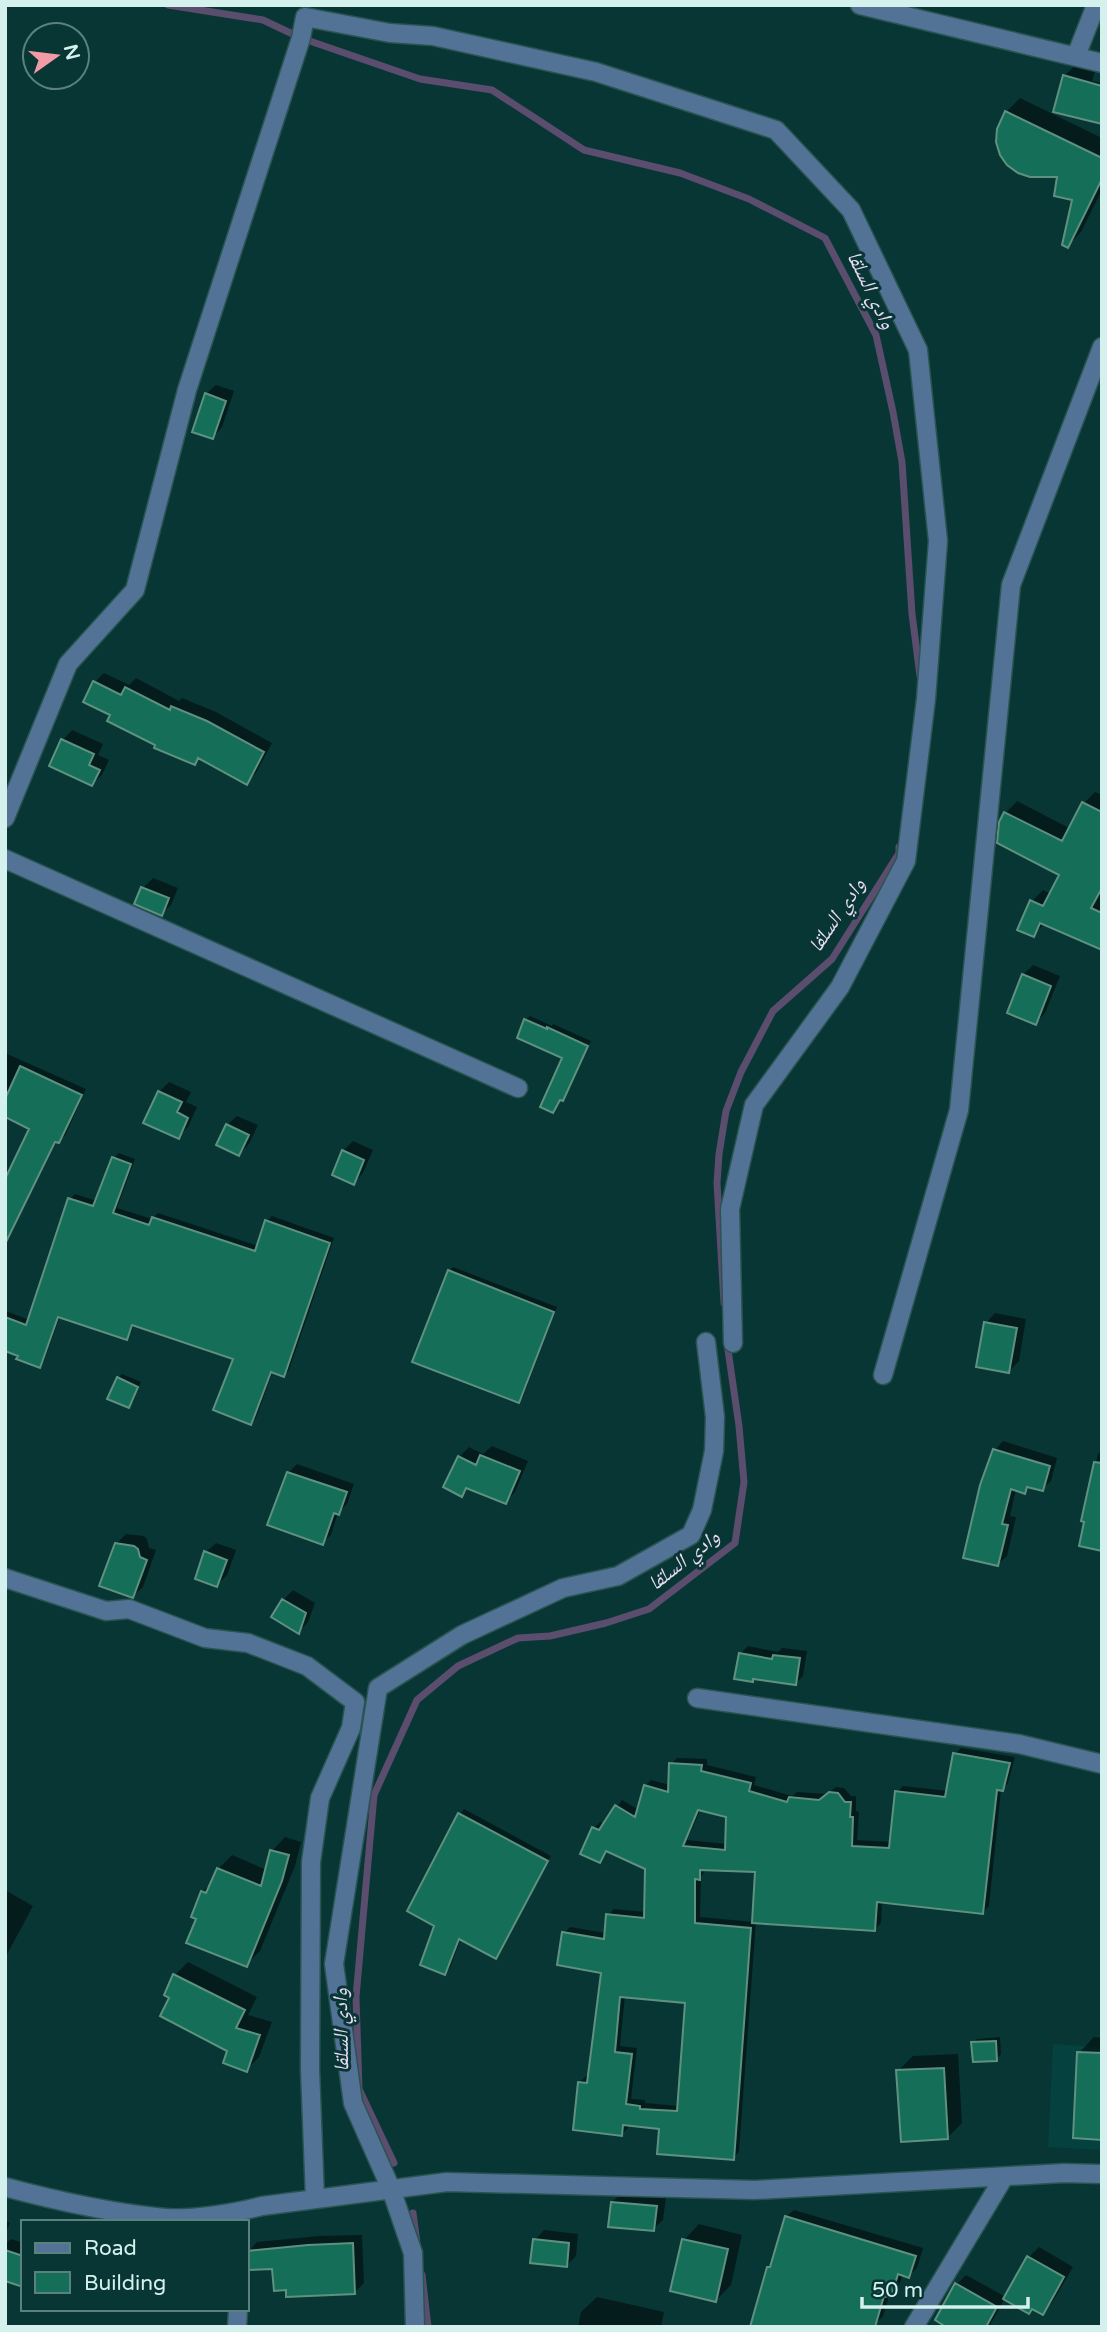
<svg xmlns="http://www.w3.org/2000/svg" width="1107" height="2332" viewBox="0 0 1107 2332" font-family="'Varela Round','Noto Naskh Arabic',sans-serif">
<rect width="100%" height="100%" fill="#083634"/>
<!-- built -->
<path fill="#05413e" d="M1053,2044L1102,2047V2150L1048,2147Z"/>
<!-- shadow -->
<path fill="#0007" fill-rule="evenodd" d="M1078,63L1096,68L1092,81L1102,83V123L1064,76Z
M1020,98L1102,138V190L1081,232L1068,246L1074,199L1060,176L1006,112Z
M216,385L234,391L222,427L213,437L206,394Z
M104,673L129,685L136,678L179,701L182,698L216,712L272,743L256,773L246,783L200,757L195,763L157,745L113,714L95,682Z
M72,730L103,744L98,755L109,760L102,775L92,784L51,765L63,740Z
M1095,792L1102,795V948L1045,923L1033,935L1032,901L1043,890L1051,894L1061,874L1001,823L1006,813L1017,801L1071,829L1084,803Z
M153,878L178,888L171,905L161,914L143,888Z
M1033,965L1060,976L1045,1013L1036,1023L1023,975Z
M530,1016L552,1026L553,1024L591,1041L567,1094L553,1111L564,1057L525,1020Z
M5,1053L86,1089L65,1136L57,1141L5,1245V1185L32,1128L10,1092L5,1090Z
M169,1082L191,1092L186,1102L197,1107L188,1127L178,1137L159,1092Z
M237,1116L258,1125L249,1144L239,1154L227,1125Z
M353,1141L373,1150L363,1173L354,1183L343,1151Z
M119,1153L135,1159L117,1208L152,1219L158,1213L258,1246L267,1221L272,1216L334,1238L289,1370L284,1375L273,1371L256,1418L251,1423L235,1358L134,1324L131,1333L126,1338L60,1316L44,1361L39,1365L5,1349V1311L30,1320L70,1199L75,1194L97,1201L114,1158Z
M453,1267L557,1307L523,1397L518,1401L449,1271Z
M995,1313L1026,1319L1019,1361L1009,1371L986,1323Z
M122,1374L141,1382L133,1402L129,1406L118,1378Z
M1003,1441L1057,1458L1051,1481L1042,1489L1030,1486L1024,1492L1016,1489L1010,1516L1016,1517L1007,1556L998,1564L995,1450Z
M492,1446L528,1461L515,1492L505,1502L469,1487L461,1495L459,1457L469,1447L483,1454Z
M1102,1450V1550L1086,1521L1083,1520L1098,1454Z
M297,1464L354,1484L347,1504L338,1513L331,1535L322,1543L288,1473Z
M126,1534L144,1536L147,1539L149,1548L156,1550L143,1587L133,1596L116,1544Z
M216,1543L236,1550L227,1575L217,1585L206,1552Z
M293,1590L315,1603L308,1622L299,1632L283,1600Z
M748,1646L778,1652L782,1648L807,1651L803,1676L796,1683L755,1677L752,1681L740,1654Z
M961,1748L1015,1757L1008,1783L1001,1790L989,1906L983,1912L882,1901L881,1923L875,1929L756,1921L739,2152L733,2158L660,2128L628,2124V2128L622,2134L580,2082L586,2076L590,2077L602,1972L564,1933L570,1927L606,1933L608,1915L614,1909L646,1912L647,1867L608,1850L600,1861L582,1853L594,1828L600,1822L605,1824L622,1800L639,1810L645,1786L651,1780L670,1785L671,1764L677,1758L707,1759V1765L756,1777L754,1785L792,1796L797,1792L827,1794L836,1787L844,1788L851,1796H856V1811L859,1812L857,1840L891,1842L897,1792L903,1786L948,1791L955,1754ZM701,1809L727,1815V1844L687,1840ZM706,1869L757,1870L754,1922L700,1917L701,1877ZM625,1995L687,2001L679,2106L645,2103V2100L631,2099L637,2048L620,2046Z
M464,1809L551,1856L500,1952L496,1957L461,1938L450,1968L445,1973L436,1925L409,1910L460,1814Z
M285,1837L301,1842L295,1866L260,1951L247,1964L198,1918L202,1892L213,1882L218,1869L232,1855L267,1870L272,1851Z
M5,1890L33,1906L5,1958Z
M188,1962L257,1997L248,2015L272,2022L259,2057L246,2070L229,2050L167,1994L175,1975Z
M1000,2037L1001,2054L997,2059L973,2043L977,2039Z
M1094,2037L1102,2038V2138L1079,2053Z
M958,2054L962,2123L947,2138L898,2071L913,2056Z
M622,2193L666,2197L663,2220L653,2229L612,2202Z
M794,2210L923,2248L917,2268L909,2276L903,2274L898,2289L889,2296L883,2316L875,2324L769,2268L773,2264L786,2217Z
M5,2220L10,2223L5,2235Z
M699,2224L742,2235L731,2285L716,2300L684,2240Z
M544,2230L578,2234L576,2256L566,2266L535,2240Z
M362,2235L364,2283L355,2292L287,2288L273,2268L248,2252L257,2242L319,2236Z
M11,2239L23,2243V2281L5,2279V2244Z
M1039,2247L1073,2267L1052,2303L1042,2313L1005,2298L989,2327H950L957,2284L966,2275L1006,2297L1029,2257Z
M597,2297L664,2312L661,2327H578L581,2312Z"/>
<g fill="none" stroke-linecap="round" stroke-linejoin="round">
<!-- stream -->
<path stroke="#5a4d6d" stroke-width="7" d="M168,5L263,20L301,38L420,79L492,90L584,150L680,173L749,199L825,238L876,335L893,412L902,462L912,614L920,676
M724,1303L717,1183L719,1154L726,1111L741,1072L773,1011L832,959L899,853V847
M394,2163L359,2089L356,1997L374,1795L417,1700L458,1666L518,1638L550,1636L606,1623L649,1609L735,1543L744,1482L739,1426L727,1343
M413,2213L417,2243
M422,2275L428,2327"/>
</g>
<!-- building -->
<path fill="#156f58" stroke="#5f9180" stroke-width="2" fill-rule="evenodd" d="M1063,75L1102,86V124L1053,112Z
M1005,111L1102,158V179L1068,248L1062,245L1072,200L1054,196L1057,177H1030L1018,173L1007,165L1000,155L996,142L997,129Z
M205,393L226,401L213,439L192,432Z
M93,681L121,695L125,687L170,710L171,706L207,721L264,752L247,785L198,758L195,765L154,748L155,745L107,721L110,715L83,702Z
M61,739L94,754L89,765L100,770L92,786L49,766Z
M1082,802L1102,812V888L1091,908L1102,913V950L1040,923L1034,937L1017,930L1030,900L1043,906L1059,875L997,843L999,822L1004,812L1062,841Z
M141,887L169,898L162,916L134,904Z
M1022,974L1051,986L1036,1025L1007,1013Z
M524,1019L547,1029V1027L588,1046L563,1101L560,1100L553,1113L540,1107L562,1058L517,1038Z
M20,1066L82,1095L59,1143L55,1142L5,1244V1179L29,1129L5,1117V1099Z
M158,1091L182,1102L177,1112L188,1118L179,1139L143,1123Z
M226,1124L249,1135L239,1156L216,1145Z
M342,1150L364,1160L354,1185L332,1175Z
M112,1157L131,1164L113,1213L149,1225L152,1217L255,1251L265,1220L330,1243L284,1377L271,1372L251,1425L213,1410L233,1359L132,1325L127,1340L58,1317L40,1368L16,1359L18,1356L5,1351V1317L26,1325L68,1198L93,1206Z
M448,1270L554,1312L519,1403L412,1362Z
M984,1322L1017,1328L1009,1373L976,1367Z
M117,1377L138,1387L129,1408L107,1399Z
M993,1449L1050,1466L1043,1491L1027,1487L1025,1494L1011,1489L1002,1524L1008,1525L998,1566L963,1558L980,1485Z
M480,1455L520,1471L506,1504L466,1488L462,1497L443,1487L458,1456L476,1465Z
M1094,1462L1102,1463V1551L1079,1546L1084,1522L1081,1521Z
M287,1472L347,1492L339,1515L334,1513L323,1545L267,1525Z
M115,1543L134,1546L138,1549L140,1557L147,1560L133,1598L99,1586Z
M204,1551L227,1560L217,1587L195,1579Z
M282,1599L306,1613L299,1634L271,1617Z
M739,1653L772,1659L773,1655L800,1658L796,1685L753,1679V1682L734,1679Z
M953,1753L1010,1763L1003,1791L997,1790L983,1914L877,1902L875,1931L752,1923L755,1872L700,1870V1880L695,1879V1923L751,1928L734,2160L657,2154L659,2129L623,2125L622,2136L573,2130L578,2082L587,2083L601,1973L557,1965L562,1932L604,1939L606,1914L644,1918L645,1869L606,1851L600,1863L580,1854L592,1827L599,1830L615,1805L635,1817L644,1785L668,1792L669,1763L702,1765L701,1771L751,1783L749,1791L787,1802L789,1797L819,1800L829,1792L838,1793L845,1802H851L850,1817H853L852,1846L889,1848L895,1791L945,1797ZM698,1810L726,1817L725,1850L683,1846ZM620,1997L685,2003L677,2111L640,2109V2106L626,2104L632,2054L615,2052Z
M458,1813L548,1861L496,1959L459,1939L445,1975L420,1965L434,1926L407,1911Z
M270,1850L289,1855L282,1881L247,1967L186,1943L196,1919L191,1917L201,1891L206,1893L217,1868L261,1886Z
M173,1974L245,2010L236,2028L260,2035L247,2072L223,2063L227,2051L160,2016L169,1998L164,1995Z
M996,2041L997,2061L973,2062L971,2042Z
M1077,2052L1102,2053V2140L1073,2138Z
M944,2068L948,2139L901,2142L896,2070Z
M611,2202L657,2206L654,2231L608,2227Z
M785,2216L916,2256L909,2278L898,2274L891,2298L884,2296L875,2327H750L767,2267H770Z
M533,2239L569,2243L567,2267L530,2263Z
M682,2239L728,2249L716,2302L670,2291Z
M353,2243L355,2294L286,2297V2290L274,2291L272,2269L247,2270V2251L308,2245Z
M5,2250L23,2256V2287L5,2281Z
M1027,2256L1064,2277L1043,2315L1032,2309L1029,2314L1003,2299Z
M955,2283L997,2307L986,2327H946L935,2320Z"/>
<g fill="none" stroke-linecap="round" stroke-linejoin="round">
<!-- street casing -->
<g stroke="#295452" stroke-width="21">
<path id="street" d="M860,5L1102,63
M1076,56L1096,5
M5,818L68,664L135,590L187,390L301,38L305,17L390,33L433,36L596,72L776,130L851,210L918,350L938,541L926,699L906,861L840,987L754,1105L730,1209L733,1343
M5,859L518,1088
M883,1375L959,1110L1011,585L1102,347
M5,1578L106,1611L129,1609L205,1638L248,1643L307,1666L355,1702L351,1728L320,1798L311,1862L310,2069L315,2199
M697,1698L1019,1744L1102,1764
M5,2187C57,2201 112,2213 165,2218C192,2220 236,2213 262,2206L447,2182L755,2190L1064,2173L1102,2174
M237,2327L238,2309
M415,2327L413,2253L391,2189L353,2103L334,1964L378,1688L462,1635L563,1588L618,1576L691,1535L702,1510L714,1451L715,1417L706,1342
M914,2327L1004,2177"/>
</g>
<!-- street -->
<use href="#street" stroke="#527396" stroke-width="18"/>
</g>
<g text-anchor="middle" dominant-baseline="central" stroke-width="6" stroke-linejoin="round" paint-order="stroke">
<!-- water labels -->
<g font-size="21" font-style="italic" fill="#e9dbf3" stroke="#083634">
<text transform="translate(871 290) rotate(64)">وادي السلقا</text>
<text transform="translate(837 915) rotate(-56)">وادي السلقا</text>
<text transform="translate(684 1560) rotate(-38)">وادي السلقا</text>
<text transform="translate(341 2030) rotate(-91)">وادي السلقا</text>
</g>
</g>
<!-- border -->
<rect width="1107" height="2332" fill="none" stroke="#d5f1ee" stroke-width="14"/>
<!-- legend -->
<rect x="21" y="2220" width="228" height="91" fill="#083634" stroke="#5a817e" stroke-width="2"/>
<rect x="35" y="2243" width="35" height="10" fill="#527396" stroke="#5a817e" stroke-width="2"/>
<text x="84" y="2255" font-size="21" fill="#d5f1ee">Road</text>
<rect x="35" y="2272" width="35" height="21" fill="#156f58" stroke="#5a817e" stroke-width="2"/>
<text x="84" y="2290" font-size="21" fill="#d5f1ee">Building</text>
<!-- north arrow -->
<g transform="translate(56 56) rotate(76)"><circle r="33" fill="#083634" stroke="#5a817e" stroke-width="2"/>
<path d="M0-5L12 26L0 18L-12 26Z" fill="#f39aa7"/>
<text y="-10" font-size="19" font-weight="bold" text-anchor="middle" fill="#d5f1ee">N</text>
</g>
<!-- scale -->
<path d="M862 2297v10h166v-10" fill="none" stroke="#d5f1ee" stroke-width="3.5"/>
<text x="872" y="2297" font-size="21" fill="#d5f1ee" stroke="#083634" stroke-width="5" paint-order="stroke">50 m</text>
</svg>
